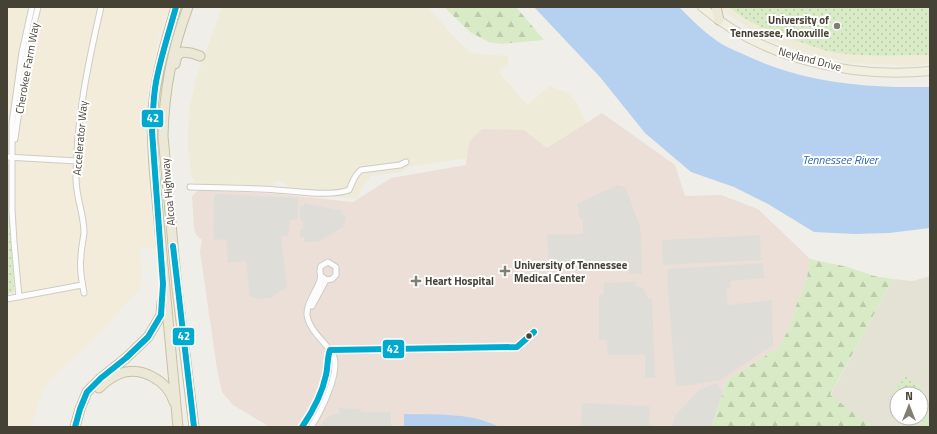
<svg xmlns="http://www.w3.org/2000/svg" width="937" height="434" viewBox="0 0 937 434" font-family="'Titillium Web',sans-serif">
<defs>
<pattern id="forest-firs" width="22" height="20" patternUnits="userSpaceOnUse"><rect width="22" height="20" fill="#d8ebc6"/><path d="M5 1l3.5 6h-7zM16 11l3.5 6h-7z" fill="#bbcbab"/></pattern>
<pattern id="park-dots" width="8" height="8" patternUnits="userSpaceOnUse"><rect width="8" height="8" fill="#d8ebc6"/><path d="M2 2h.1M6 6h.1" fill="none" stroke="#bbcbab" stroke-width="1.8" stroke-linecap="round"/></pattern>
</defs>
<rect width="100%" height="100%" fill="#f0eee8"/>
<!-- residential -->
<path fill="#e4e1d5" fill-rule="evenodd" d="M930,276V427H872L830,396L893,279L913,281ZM897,394H921V418H897Z"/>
<!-- commercial -->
<path fill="#f3ecda" d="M7,7H169L165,16L156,46L146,100V161L154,248L139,249L142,273L139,292L128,300L109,324L98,335L50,380L43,390L31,427H7V303L14,301L9,164H7Z"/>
<!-- education -->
<path fill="#eeebd9" d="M222,7H428L456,39L470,52L489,55L508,56V63L499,72L527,105L550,86L568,93L577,104L586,123L547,148L524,130L469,142L467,158L408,167L402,172L371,176L364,184L357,199L313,194L311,190L288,187L282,181L274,182V184L272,186L266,187H244L241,184L236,183L233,186L199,184L194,182L191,175L188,143L189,110L197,76Z
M717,7H930V63L914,66L853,63L808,54L766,39Z"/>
<!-- medical -->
<path fill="#ebdfd8" d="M602,113L675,165L685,196L721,195L758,209L810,259L807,278L796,306L790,327L778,348L727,380L712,427H270L233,405L222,392L217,369L200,251L202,240L196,235L194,229L192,197L195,193L200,190L279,194L353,202L391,178L466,165L469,142L482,129L524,130L547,148Z"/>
<!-- forest -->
<path fill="url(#forest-firs)" d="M444,7H516L544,40L501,44L489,42L470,32Z
M810,259L848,267L874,276L893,279L830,395L872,427H712L727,380L778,348L790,327L796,306L807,278Z"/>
<!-- park -->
<path fill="url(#park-dots)" d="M729,7H930V55C899,55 868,57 838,53C830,52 822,49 815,47C785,37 753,27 729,7Z
M7,164H9L14,292L7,294Z
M906,376L923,388L919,394H897V398L892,394Z"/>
<!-- pitch -->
<path fill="#d8ebc6" d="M924,413L930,417V427H927L918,421Z"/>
<!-- parking -->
<path fill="#dfddd8" d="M618,185L626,188L639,224L641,232L642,274L629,273L628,261L549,262L547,235L583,234V219H580L579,211L577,204Z
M215,194L298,198V219L290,220L288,236H281L287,287L270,298L256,299L250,296L246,261L228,263L226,240L213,239L214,197Z
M304,203L343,211L342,215H346L345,223H342L344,226L323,239L317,242H304V237H300V230L303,229V221H300V206H304Z
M760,235L761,260L663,265L662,240Z
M763,263L764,278L730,281L731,288L726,289L728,305L772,300L773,345L720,380L692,385L676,386L667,281L668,269Z
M635,282L637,286L644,289L648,299H652L655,378H645V355H608L607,340H599V295H603L604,283Z
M717,383L719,388L723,391L711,427H672L675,416L700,389Z
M582,403L649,406L650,410L649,427H581Z
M339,408L358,409L363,412H391V427H320L326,418L339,413Z"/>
<!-- water -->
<path fill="#b6d0ef" d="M534,7H679C692,20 705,33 720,43C728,48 737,51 745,55C804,83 866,88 930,87V228L889,233L855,234L814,232L768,204L734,187L691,172L645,133L600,77Z
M404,414C435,415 468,412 497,426V427H404Z"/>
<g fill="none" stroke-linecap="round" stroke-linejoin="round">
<!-- street casing -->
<g stroke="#cdccc5" stroke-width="7">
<path id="street" d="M15,139L27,53L38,7
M7,157L77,161
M190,187C219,188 248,188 276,190C298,191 329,197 349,190C353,182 354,175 361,170L400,165L406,162
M84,293C82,281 79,269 81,257C81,249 83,241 84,233C84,214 76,197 76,179C76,121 88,63 101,7
M19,297L14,242L12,210V123L22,52L32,7
M7,299L82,285
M312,306L326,280
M302,427C314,411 324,390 327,369C328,363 327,356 330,350
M311,427C320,413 343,369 332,353C324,341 309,330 307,315C306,303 317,291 320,280C322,275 318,271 321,266L328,262L336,267V275L332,279L326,280L321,276"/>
</g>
<!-- primary casing -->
<g stroke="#d3ceb4" stroke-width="10">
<path id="primary" d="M702,7C763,59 852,79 930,71"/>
</g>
<!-- highway casing -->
<g stroke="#c8c0a2" stroke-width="11">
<path id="highway" d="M176,7C166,41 156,74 153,109C151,129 153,148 154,168L178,427
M188,7C172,49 164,91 163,136L177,289L194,427
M716,7L719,20
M175,64L177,56L182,52L191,53L200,56
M99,388C105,382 112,377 119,374C141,365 168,381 174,402
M75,427L80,409L87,392L101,378L126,358L148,337L161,315L162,302"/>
</g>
<!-- street -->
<use href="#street" stroke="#fdfcfc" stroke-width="5"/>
<!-- primary -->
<use href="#primary" stroke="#f1efe2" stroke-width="8"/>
<!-- highway -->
<use href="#highway" stroke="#ece8d8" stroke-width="9"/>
<!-- bus-1 casing -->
<g stroke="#fff" stroke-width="9">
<path id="bus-1" d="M173,246L194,427
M75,427L80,409L87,392L101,378L126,358L148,337L161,315L163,284L152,131C153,115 153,98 156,82C161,56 169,32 176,7
M302,427C313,411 322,394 326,375C328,367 327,358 330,350L517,347L534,332"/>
</g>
<!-- bus-1 -->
<use href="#bus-1" stroke="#00a9ce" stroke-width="6"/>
</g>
<!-- markers -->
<g fill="#817e73" stroke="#fff" stroke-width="1.5">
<circle cx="837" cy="26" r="4"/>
<path d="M503 265h4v4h4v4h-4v4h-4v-4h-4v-4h4z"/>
<path d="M414 275h4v4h4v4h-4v4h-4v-4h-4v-4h4z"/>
</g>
<circle fill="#454134" stroke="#fff" stroke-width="1.5" cx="529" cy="336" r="3.5"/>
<g text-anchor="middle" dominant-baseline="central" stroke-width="4" stroke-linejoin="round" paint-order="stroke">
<!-- poi labels -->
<g font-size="11" font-weight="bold" fill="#454134" stroke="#fff" text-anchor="start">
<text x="829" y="20" text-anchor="end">University of<tspan x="829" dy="13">Tennessee, Knoxville</tspan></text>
<text x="514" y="265">University of Tennessee<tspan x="514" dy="13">Medical Center</tspan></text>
<text x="425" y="281">Heart Hospital</text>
</g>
<!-- street labels -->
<g font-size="11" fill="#454134" stroke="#fff">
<text transform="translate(810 59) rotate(15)">Neyland Drive</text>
<text transform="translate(27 68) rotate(-80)">Cherokee Farm Way</text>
<text transform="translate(80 138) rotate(-85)">Accelerator Way</text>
<text transform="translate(168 192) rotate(-95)">Alcoa Highway</text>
</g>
<!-- water labels -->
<g font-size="12" font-style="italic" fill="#2a66b4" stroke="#fff">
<text x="840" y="159">Tennessee River</text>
</g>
</g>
<g stroke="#fff" stroke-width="1.5">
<rect x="141" y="109" width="23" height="19" rx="4" fill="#00a9ce"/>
<rect x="172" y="327" width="23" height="19" rx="4" fill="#00a9ce"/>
<rect x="382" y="339" width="23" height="20" rx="4" fill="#00a9ce"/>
</g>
<g font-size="11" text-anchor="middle" font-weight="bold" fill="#fff">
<text x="153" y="122">42</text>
<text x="184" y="340">42</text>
<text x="393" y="353">42</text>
</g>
<!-- border -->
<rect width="937" height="434" fill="none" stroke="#454134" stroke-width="16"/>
<!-- north arrow -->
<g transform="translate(909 406)"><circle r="19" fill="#ffffff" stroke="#b5b3ae"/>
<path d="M0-3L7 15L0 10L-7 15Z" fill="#817e73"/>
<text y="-6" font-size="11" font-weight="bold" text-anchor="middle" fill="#454134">N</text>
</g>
</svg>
